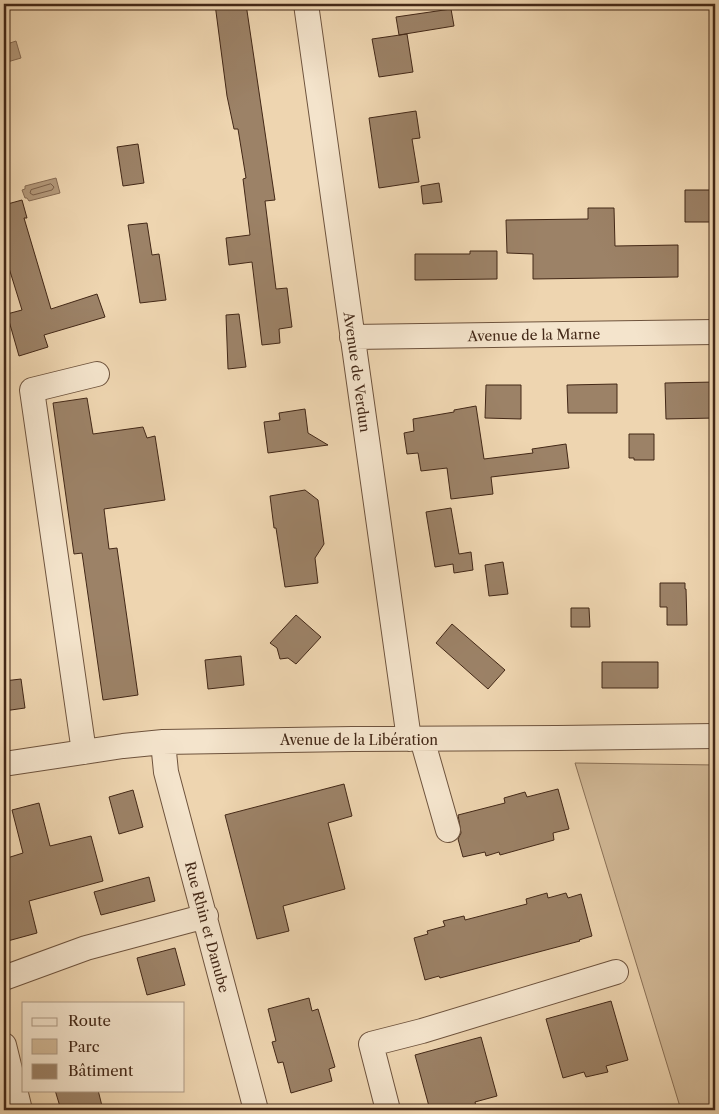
<svg xmlns="http://www.w3.org/2000/svg" width="719" height="1114" viewBox="0 0 719 1114" font-family="'Libre Caslon Text',serif">
<rect width="100%" height="100%" fill="#eed5b0"/>
<filter id="stains"><feTurbulence type="fractalNoise" baseFrequency=".004" numOctaves="4"/><feColorMatrix values="0 0 0 0 .2 0 0 0 0 .09 0 0 0 0 .02 0 0 0 .5 -.17"/></filter>
<radialGradient id="worn" r=".72"><stop offset=".6" stop-color="#630" stop-opacity="0"/><stop offset="1" stop-color="#630" stop-opacity=".3"/></radialGradient>
<!-- green -->
<path fill="#d1b896" stroke="#8a7056" d="M575,763L715,765V1110H681Z"/>
<!-- water -->
<path fill="#b49a7c" stroke="#876c54" d="M16,41L21,58L4,63V45Z
M56,178L60,193L29,201L27,198H25L22,190L25,189V186Z"/>
<g fill="none" stroke-linecap="round" stroke-linejoin="round">
<!-- shore -->
<path stroke="#7c614a" stroke-width="1" d="M51,184L54,187L52,190L33,195L30,193L31,190Z"/>
</g>
<!-- building -->
<path fill="#9c8267" stroke="#432817" d="M215,4H246L275,200L265,201L276,289L287,288L292,327L279,329L280,343L262,345L252,262L229,265L226,238L250,235L243,179L246,178L238,129H234L227,96Z
M451,9L454,26L399,35L396,17Z
M407,34L413,72L379,77L372,39Z
M416,111L420,138L412,139L419,182L379,188L369,118Z
M138,144L144,183L123,186L117,147Z
M439,183L442,202L423,204L421,186Z
M685,190H715V222H685Z
M22,200L27,218H24L51,309L97,294L105,317L44,335L48,347L19,356L7,314L22,310L4,252V205Z
M588,208H614L615,246L678,245V277L533,279V254L507,253L506,220L588,219Z
M147,223L152,255L159,254L166,300L140,303L128,225Z
M470,251H497V279L415,280V254H470Z
M239,314L246,367L228,369L226,315Z
M715,382V418L666,419L665,383Z
M617,384V413H568L567,385Z
M486,385H521V419L485,418Z
M87,398L93,434L143,427L147,438L155,436L165,500L104,509L109,549L117,548L138,695L103,700L82,553L74,554L53,403Z
M476,406L484,459L533,453L532,449L566,444L569,468L491,477L493,494L451,499L447,468L421,471L418,453L407,454L404,433L414,431L413,419L454,412V410Z
M305,409L308,433L328,445L268,453L264,422L280,420L279,413Z
M629,434H654V460H634V458H629Z
M305,490L318,500L324,544L315,558L318,583L285,587L276,528H274L270,496Z
M451,508L459,554L471,552L473,570L454,573L453,564L435,567L426,512Z
M503,562L508,594L489,596L485,565Z
M660,583H685V589H686L687,625H667V607H660Z
M571,608H589L590,627H571Z
M296,615L321,637L296,664L288,658L280,659L277,648L270,643Z
M452,624L505,670L488,689L436,643Z
M241,656L244,685L208,689L205,660Z
M602,662H658V688H602Z
M21,679L25,708L4,711V681Z
M344,784L352,816L328,823L345,889L283,906L289,931L257,939L225,815Z
M558,789L569,829L553,833L554,840L500,855L499,852L486,856L485,852L463,857L458,839L461,833L458,815L505,803L504,798L525,792L527,797Z
M133,790L143,827L119,834L109,797Z
M39,803L50,846L91,836L103,881L29,901L37,933L4,942V859L23,853L12,810Z
M149,877L155,901L101,915L94,892Z
M547,893L548,898L566,893L568,898L581,894L592,936L579,940L580,941L440,978L439,976L425,980L414,938L428,934L427,931L445,926L443,921L464,916L465,920L527,904L526,899Z
M175,948L185,985L147,995L137,958Z
M309,998L312,1011L318,1009L335,1067L329,1069L332,1081L291,1093L283,1062L278,1063L272,1042L276,1041L268,1009Z
M611,1001L628,1060L606,1066L608,1072L586,1077L584,1072L563,1078L546,1019Z
M481,1037L497,1096L475,1102L477,1110H430L415,1055Z
M55,1090H98L102,1106L87,1110H61Z"/>
<g fill="none" stroke-linecap="round" stroke-linejoin="round">
<!-- minor casing -->
<g stroke="#6e533d" stroke-width="26">
<path id="minor" d="M306,4L409,739
M352,337L715,332
M422,739L448,830
M163,742L166,772L256,1110
M84,752L32,390L97,374
M4,764L123,746L163,742L353,739L558,738L715,736
M4,978L86,948L206,916
M4,1045L20,1110
M388,1110L371,1044L422,1031L616,972"/>
</g>
<!-- minor -->
<use href="#minor" stroke="#f4e4cc" stroke-width="24"/>
</g>
<g text-anchor="middle" dominant-baseline="central" stroke-width="4" stroke-linejoin="round" paint-order="stroke">
<!-- street labels -->
<g font-size="14" fill="#432817" stroke="#f4e4cc">
<text transform="translate(534 335) rotate(-1)">Avenue de la Marne</text>
<text transform="translate(357 372) rotate(82)">Avenue de Verdun</text>
<text x="359" y="740">Avenue de la Libération</text>
<text transform="translate(207 927) rotate(75)">Rue Rhin et Danube</text>
</g>
</g>
<!-- margin -->
<rect width="719" height="1114" fill="none" stroke="#eed5b0" stroke-width="20"/>
<rect x="5" y="5" width="709" height="1104" fill="none" stroke="#432817" stroke-width="2.5"/>
<rect x="10" y="10" width="699" height="1094" fill="none" stroke="#432817"/>
<!-- legend -->
<rect x="22" y="1002" width="162" height="90" fill="#f4e4cc" stroke="#ad9984"/>
<rect x="32" y="1018" width="25" height="8" fill="#f4e4cc" stroke="#ad9984"/>
<text x="68" y="1026" font-size="15" fill="#432817">Route</text>
<rect x="32" y="1039" width="25" height="15" fill="#d1b896" stroke="#ad9984"/>
<text x="68" y="1052" font-size="15" fill="#432817">Parc</text>
<rect x="32" y="1064" width="25" height="15" fill="#9c8267" stroke="#ad9984"/>
<text x="68" y="1076" font-size="15" fill="#432817">Bâtiment</text>
<rect width="100%" height="100%" filter="url(#stains)"/>
<rect width="100%" height="100%" fill="url(#worn)"/>
</svg>
